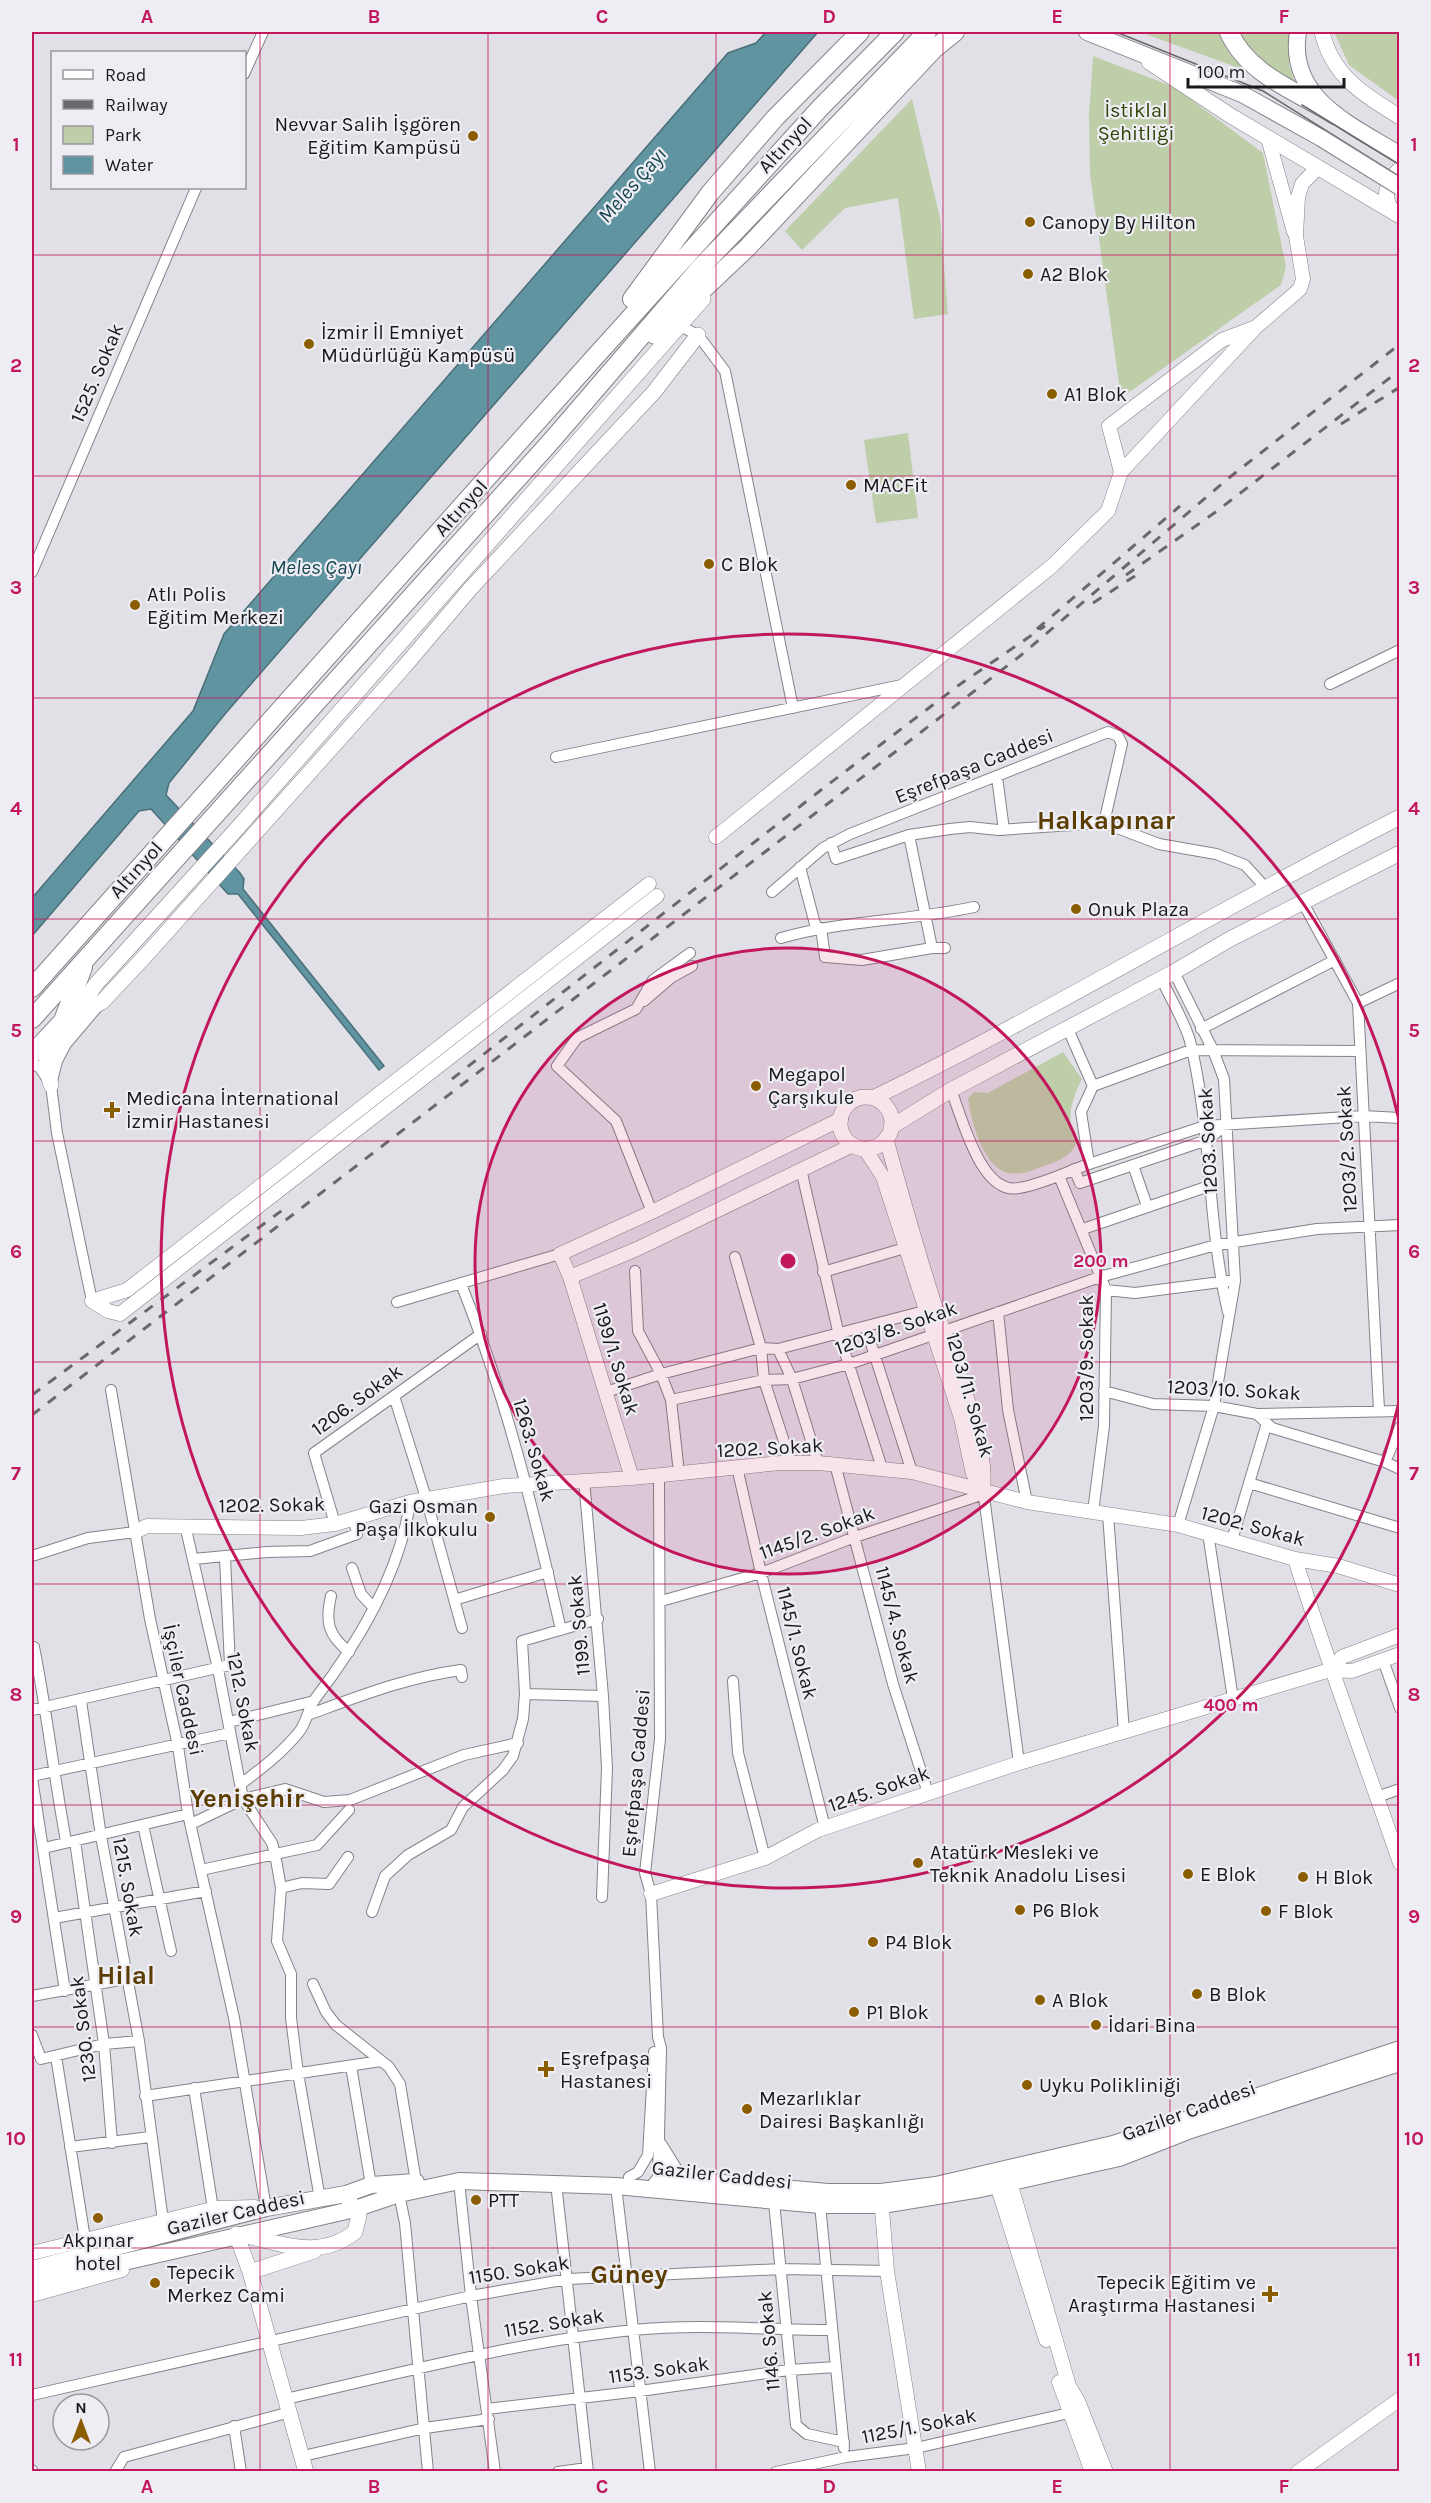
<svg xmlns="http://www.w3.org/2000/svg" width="1431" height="2503" viewBox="0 0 1431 2503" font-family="Karla,sans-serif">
<rect width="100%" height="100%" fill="#e1e0e7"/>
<!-- green -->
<path fill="#bdcea8" d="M1140,32H1219L1230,54L1247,71Z
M1235,32H1289V65L1296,86L1259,65Z
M1334,32H1399V101L1349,65Z
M1093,56L1174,87L1263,153L1286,267L1281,285L1121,398L1090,174L1089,114Z
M912,99L940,218L948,314L914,319L898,198L845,208L802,250L785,231Z
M908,433L918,518L876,523L864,440Z
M1063,1052L1082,1079C1071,1101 1065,1121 1077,1142C1070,1157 1059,1161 1044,1166C1033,1170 1021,1176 1008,1173C983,1167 971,1121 968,1098L974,1092L988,1093Z"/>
<!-- water -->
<path fill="#5f94a0" stroke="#4a6f78" stroke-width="1.5" d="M766,32H818L225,714L169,783L166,795L240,873L244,879L243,889L384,1066L379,1070L238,894H228L151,809L139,811L32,936V898L193,711L224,634L728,53L756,43Z"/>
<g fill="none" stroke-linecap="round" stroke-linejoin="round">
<!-- minor casing -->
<g stroke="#84838a" stroke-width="12">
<path id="minor" d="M244,74L263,32
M680,326L698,335L725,371L793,708
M32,572L196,188
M1330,684L1400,650
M556,757L902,685
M997,777L1004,830
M909,835L932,948H945
M831,843L836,859L909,835L950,829L970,827L998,830L1104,823L1159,844L1216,854L1245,865L1265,887
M800,867L816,928
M772,892L823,848L850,834L1108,732L1118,736L1122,744L1104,823
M1302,901L1358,1003L1379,1410
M821,928L825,957L862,960L932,948
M781,938C843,920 910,921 974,907
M1174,972L1213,1050L1224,1079L1235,1281L1214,1406L1178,1525
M1161,978C1170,998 1184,1020 1190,1041C1212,1130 1207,1223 1228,1312
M644,1001L672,977L692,966
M1358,1003L1400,983
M1201,1029L1335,960
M32,1063L40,1068L46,1077
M1093,1086L1191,1050L1360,1051
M951,1090C962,1117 981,1196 1019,1188C1043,1184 1066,1172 1089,1164L1081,1112L1093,1086L1067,1027
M1089,1164L1205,1126L1363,1116L1400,1118
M1133,1165L1147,1206
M801,1169L838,1331L882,1468
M1074,1169L1080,1183L1207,1140L1227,1124
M1059,1176L1106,1290L1104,1426L1093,1512
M652,1212L616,1121L557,1066L577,1038L636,1009L653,980L690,953
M1083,1229L1212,1185
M735,1257L761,1348L764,1380L791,1463
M635,1271L638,1331L661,1374L671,1400L678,1464
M823,1272L905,1248
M461,1284C506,1396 534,1512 561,1630
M1106,1290L1135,1293L1228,1281
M92,1301L57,1133L51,1085L57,1061L66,1044L99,1005
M397,1302L560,1254
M998,1312L1008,1410L1027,1502
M866,1328L912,1472
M778,1349L792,1379L818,1463
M111,1390L150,1619L178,1746L188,1814L234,2018L266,2208
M1104,1391L1153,1404L1214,1406L1257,1414L1400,1411
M606,1392L661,1374L761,1348L778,1349L932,1309
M394,1396L426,1498L462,1628
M671,1400L764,1380L792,1379L849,1364L1100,1277L1216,1245L1317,1229L1400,1225
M1257,1414L1272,1428L1385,1462L1400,1469
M1385,1462L1400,1427
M835,1464L893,1684L928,1793
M737,1467L761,1573L825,1828
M1249,1483L1400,1528
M983,1489L1019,1763
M1108,1514L1124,1732
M335,1524L314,1453L481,1334
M185,1525L218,1669L243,1799L272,1843L275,1854L281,1888L277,1941L291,1974V2018L298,2073L320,2199
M1208,1533L1233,1699
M1232,1540L1267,1423
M32,1556L88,1538L135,1532
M194,1559L267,1552L310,1551L357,1534L353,1517
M352,1568L361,1594L373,1607
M331,1596C325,1622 328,1635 349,1652
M454,1600L548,1572
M661,1601L761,1573L855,1537L984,1494
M32,1648L34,1647C47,1712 54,1777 66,1841
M1383,1660L1400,1708
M733,1681L738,1753L765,1858
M525,1694L522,1641L598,1619
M81,1701L101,1836L139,2041L163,2221
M32,1710L230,1665L225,1558
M310,1714C360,1696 408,1677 461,1670L462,1677
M229,1722L314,1701
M32,1776L230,1733
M32,1778L65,1991
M241,1784C262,1768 282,1753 299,1732C307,1722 308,1708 315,1699C358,1643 400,1573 410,1502
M1377,1797L1400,1789
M191,1824L243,1799L285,1789L324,1802L350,1800L464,1755L518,1743
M143,1825L171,1951
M75,1841L104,2044L112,2143
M44,1848L188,1814
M201,1870L317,1845L349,1810
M281,1888L302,1883L329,1884L348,1857
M602,1897L607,1768L603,1696
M372,1912L385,1876L408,1855L451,1830L463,1807L503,1770L513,1756L523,1719L525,1694L603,1696L584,1480
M54,1918L206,1891
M313,1984L326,2012L336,2025L389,2067L400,2084L416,2182
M32,1996L125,1979
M32,2035L41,2059L104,2044L139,2041
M56,2056L85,2239
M351,2066L371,2185
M194,2088L213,2209
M145,2096L381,2061
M70,2147L150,2137
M629,2177L638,2172L648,2155L654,2052
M459,2181L471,2296L495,2472
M654,2182L658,2178L661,2048L658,2037L651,1894L645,1873L660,1739L659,1476
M556,2183L588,2472
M616,2186L650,2472
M399,2194L405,2223L428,2472
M774,2202L796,2425L807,2434L844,2442
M820,2205L844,2448
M32,2395L471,2296L568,2279L781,2269L887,2271
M286,2399C401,2373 516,2342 633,2330C700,2323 766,2330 832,2330
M487,2409L640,2391L789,2370L836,2367
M234,2426L241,2472
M303,2456L425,2428L489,2419
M32,2470V2472
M115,2472L124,2457L290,2412
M558,2472L587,2468
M776,2472L846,2457L916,2448L1069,2413"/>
</g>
<!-- tertiary casing -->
<g stroke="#84838a" stroke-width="15">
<path id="tertiary" d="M1268,138L1294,232
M1121,472L1256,327L1300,289L1303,279L1296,236L1298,197L1302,184L1318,167
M716,837L1052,566L1108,511L1121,472L1109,426L1222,340L1256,327
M886,1138C902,1196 918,1253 936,1309C951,1356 989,1443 983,1489
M865,1149L883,1177L961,1418L973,1474L983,1486
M570,1277L637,1249L853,1145
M92,1301L108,1311L120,1314L657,896
M92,1301L127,1290L649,884
M632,1478L570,1277L560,1254L652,1212L841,1119
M135,1532L147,1526L301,1528L335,1524L410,1502L504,1486L632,1478L780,1463H818L912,1472L1027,1502L1178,1525L1295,1559L1338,1566L1400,1585
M1295,1559C1327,1661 1365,1761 1400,1863
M1330,1670L1342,1657L1400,1635
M651,1894L765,1858L818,1830L1019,1763L1330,1670L1352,1671L1400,1654
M1010,2182L1069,2386L1078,2401L1106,2472
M997,2185L1046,2340
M881,2197L887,2271L919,2472
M32,2253L216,2208L255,2207
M32,2295L122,2270
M1059,2382L1092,2472
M1298,2472L1400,2399"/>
</g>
<!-- secondary casing -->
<g stroke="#84838a" stroke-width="16">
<path id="secondary" d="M1322,32C1332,76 1364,95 1400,117
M1149,62L1231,116L1400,216
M1395,213C1380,199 1387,181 1400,169
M76,1015L102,1002L148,953L404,667L471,588L654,392L698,335
M51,1085L46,1066L47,1056L96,984L234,832L703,299
M840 1123a26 26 0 1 1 52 0a26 26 0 1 1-52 0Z
M873,1098C1052,1011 1222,907 1400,817
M891,1127L951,1090L1174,972L1230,939L1400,853
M236,2234L250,2272L314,2251
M242,2235C283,2244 319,2260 355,2232L359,2215L348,2199
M250,2272L306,2472"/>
</g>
<!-- primary casing -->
<g stroke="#84838a" stroke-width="18">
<path id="primary" d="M1087,32L1242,94L1321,138
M1298,32C1287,99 1352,125 1400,155
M659,2146L680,2180
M663,2178L828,2192H881L936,2185L1113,2144L1400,2049
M32,2269L266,2208L346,2194L371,2185L416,2182
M32,2283L355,2209L399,2194L459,2181L616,2186L820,2205H882L980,2189L1119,2158L1188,2131L1400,2063"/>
</g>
<!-- trunk casing -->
<g stroke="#84838a" stroke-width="20">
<path id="trunk" d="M1229,32C1248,75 1297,91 1335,115
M632,299L710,193L775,118L860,32
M655,335L748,247L934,49L955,32
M32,988L593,359L820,108L895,32
M32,1019L553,439L699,269L927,32
M32,1054L63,1021L83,967"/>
</g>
<!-- minor -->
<use href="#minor" stroke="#fff" stroke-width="10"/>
<!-- tertiary -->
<use href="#tertiary" stroke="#fff" stroke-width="14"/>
<!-- secondary -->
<use href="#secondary" stroke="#fff" stroke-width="15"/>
<!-- primary -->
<use href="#primary" stroke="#fff" stroke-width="16"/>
<!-- trunk -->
<use href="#trunk" stroke="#fff" stroke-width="18"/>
<!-- tram -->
<path stroke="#69686c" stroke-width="1.5" d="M1116,32L1263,91L1400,177
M1302,105L1400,165"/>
<!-- rail -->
<path stroke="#69686c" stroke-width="3" stroke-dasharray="10 10" stroke-linecap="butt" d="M1341,424L1400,387
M1126,575L1217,511L1400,370
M1093,603L1138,574
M1037,629L1180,506
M452,1079L821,790L959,685L1045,626
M32,1395L288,1206
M32,1415L1020,656L1230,477L1400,344"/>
<!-- primary-bridge casing -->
<g stroke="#84838a" stroke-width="18" stroke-linecap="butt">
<path id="primary-bridge" d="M1321,138L1400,187"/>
</g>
<!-- primary-bridge -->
<use href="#primary-bridge" stroke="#fff" stroke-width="16"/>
</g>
<!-- grid -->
<path fill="none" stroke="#c2185b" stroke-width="1.5" stroke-opacity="0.55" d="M260,32V2472M488,32V2472M716,32V2472M943,32V2472M1170,32V2472M32,255H1400M32,476H1400M32,698H1400M32,919H1400M32,1141H1400M32,1362H1400M32,1584H1400M32,1805H1400M32,2027H1400M32,2248H1400"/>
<!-- distance rings -->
<circle cx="788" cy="1261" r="313" fill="#c2185b" fill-opacity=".12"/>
<g fill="none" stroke="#c2185b" stroke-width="3">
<circle cx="788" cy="1261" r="313"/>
<path d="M1399 1402A627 627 0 1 1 1399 1120"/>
</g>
<!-- markers -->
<g fill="#8b5d01" stroke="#eeedf4" stroke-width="2">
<circle cx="473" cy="136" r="6"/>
<circle cx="1030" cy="222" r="6"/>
<circle cx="1028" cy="274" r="6"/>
<circle cx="309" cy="344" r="6"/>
<circle cx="1052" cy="394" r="6"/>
<circle cx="851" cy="485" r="6"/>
<circle cx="709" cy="564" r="6"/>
<circle cx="135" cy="605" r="6"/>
<circle cx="1076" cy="909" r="6"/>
<circle cx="756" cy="1086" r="6"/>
<path d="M109 1101h6v6h6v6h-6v6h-6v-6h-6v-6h6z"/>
<circle cx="490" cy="1517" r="6"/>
<circle cx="918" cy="1863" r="6"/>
<circle cx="1188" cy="1874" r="6"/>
<circle cx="1303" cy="1877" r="6"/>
<circle cx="1020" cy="1910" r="6"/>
<circle cx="1266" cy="1911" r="6"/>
<circle cx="873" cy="1942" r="6"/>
<circle cx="1197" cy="1994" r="6"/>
<circle cx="1040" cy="2000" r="6"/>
<circle cx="854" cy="2012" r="6"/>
<circle cx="1096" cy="2025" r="6"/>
<path d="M543 2060h6v6h6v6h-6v6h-6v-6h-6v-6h6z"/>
<circle cx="1027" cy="2085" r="6"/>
<circle cx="747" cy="2109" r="6"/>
<circle cx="476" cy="2200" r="6"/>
<circle cx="98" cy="2218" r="6"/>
<circle cx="155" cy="2283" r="6"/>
<path d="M1267 2285h6v6h6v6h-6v6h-6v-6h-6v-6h6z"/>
</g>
<g text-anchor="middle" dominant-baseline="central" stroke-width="4.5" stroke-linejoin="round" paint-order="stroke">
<!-- park labels -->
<g font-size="20" fill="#2f4405" stroke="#eeedf4">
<text x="1136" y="110">İstiklal<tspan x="1136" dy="23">Şehitliği</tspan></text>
</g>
<!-- poi labels -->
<g font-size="20" fill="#19191b" stroke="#eeedf4" text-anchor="start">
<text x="461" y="124" text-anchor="end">Nevvar Salih İşgören<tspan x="461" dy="23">Eğitim Kampüsü</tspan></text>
<text x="1042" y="222">Canopy By Hilton</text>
<text x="1040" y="274">A2 Blok</text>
<text x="321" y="332">İzmir İl Emniyet<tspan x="321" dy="23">Müdürlüğü Kampüsü</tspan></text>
<text x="1064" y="394">A1 Blok</text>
<text x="863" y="485">MACFit</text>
<text x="721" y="564">C Blok</text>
<text x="147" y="594">Atlı Polis<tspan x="147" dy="23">Eğitim Merkezi</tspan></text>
<text x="1088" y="909">Onuk Plaza</text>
<text x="768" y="1074">Megapol<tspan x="768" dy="23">Çarşıkule</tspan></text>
<text x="126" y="1098">Medicana İnternational<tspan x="126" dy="23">İzmir Hastanesi</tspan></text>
<text x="478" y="1506" text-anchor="end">Gazi Osman<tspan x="478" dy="23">Paşa İlkokulu</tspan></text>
<text x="930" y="1852">Atatürk Mesleki ve<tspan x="930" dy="23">Teknik Anadolu Lisesi</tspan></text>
<text x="1200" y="1874">E Blok</text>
<text x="1315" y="1877">H Blok</text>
<text x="1032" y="1910">P6 Blok</text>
<text x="1278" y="1911">F Blok</text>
<text x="885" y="1942">P4 Blok</text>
<text x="1209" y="1994">B Blok</text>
<text x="1052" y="2000">A Blok</text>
<text x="866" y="2012">P1 Blok</text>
<text x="1108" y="2025">İdari Bina</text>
<text x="560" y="2058">Eşrefpaşa<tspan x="560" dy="23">Hastanesi</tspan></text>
<text x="1039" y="2085">Uyku Polikliniği</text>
<text x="759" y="2098">Mezarlıklar<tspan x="759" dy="23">Dairesi Başkanlığı</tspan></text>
<text x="488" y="2200">PTT</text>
<text x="98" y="2240" text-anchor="middle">Akpınar<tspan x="98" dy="23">hotel</tspan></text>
<text x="167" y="2272">Tepecik<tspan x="167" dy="23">Merkez Cami</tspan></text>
<text x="1256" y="2282" text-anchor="end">Tepecik Eğitim ve<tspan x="1256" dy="23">Araştırma Hastanesi</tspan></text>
</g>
<!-- street labels -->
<g font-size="20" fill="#19191b" stroke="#eeedf4">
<text transform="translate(785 145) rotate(-47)">Altınyol</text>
<text transform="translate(97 373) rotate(-67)">1525. Sokak</text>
<text transform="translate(461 508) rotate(-48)">Altınyol</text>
<text transform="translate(974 766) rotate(-22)">Eşrefpaşa Caddesi</text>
<text transform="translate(136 870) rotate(-48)">Altınyol</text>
<text transform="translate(1208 1141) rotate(-93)">1203. Sokak</text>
<text transform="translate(1347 1149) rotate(-93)">1203/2. Sokak</text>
<text transform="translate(896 1328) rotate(-19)">1203/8. Sokak</text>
<text transform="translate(1086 1358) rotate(-90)">1203/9. Sokak</text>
<text transform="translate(616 1359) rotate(73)">1199/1. Sokak</text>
<text transform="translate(1234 1390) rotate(3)">1203/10. Sokak</text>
<text transform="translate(970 1395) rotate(74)">1203/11. Sokak</text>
<text transform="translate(357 1400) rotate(-36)">1206. Sokak</text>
<text transform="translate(770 1448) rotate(-3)">1202. Sokak</text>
<text transform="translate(534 1450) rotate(74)">1263. Sokak</text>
<text transform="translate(272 1505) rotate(-1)">1202. Sokak</text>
<text transform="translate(1253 1526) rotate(15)">1202. Sokak</text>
<text transform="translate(817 1533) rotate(-20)">1145/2. Sokak</text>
<text transform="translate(579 1625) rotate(-95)">1199. Sokak</text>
<text transform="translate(897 1625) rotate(75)">1145/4. Sokak</text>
<text transform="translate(797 1643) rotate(76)">1145/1. Sokak</text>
<text transform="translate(183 1690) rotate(78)">İşçiler Caddesi</text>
<text transform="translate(243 1702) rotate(79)">1212. Sokak</text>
<text transform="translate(636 1773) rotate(-85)">Eşrefpaşa Caddesi</text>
<text transform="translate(879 1789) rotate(-19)">1245. Sokak</text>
<text transform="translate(128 1887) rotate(80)">1215. Sokak</text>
<text transform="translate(83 2029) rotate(-97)">1230. Sokak</text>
<text transform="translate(1189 2111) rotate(-20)">Gaziler Caddesi</text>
<text transform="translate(722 2175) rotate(6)">Gaziler Caddesi</text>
<text transform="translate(236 2213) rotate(-13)">Gaziler Caddesi</text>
<text transform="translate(519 2270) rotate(-9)">1150. Sokak</text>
<text transform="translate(554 2323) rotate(-9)">1152. Sokak</text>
<text transform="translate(769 2341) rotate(-95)">1146. Sokak</text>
<text transform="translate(659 2370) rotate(-8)">1153. Sokak</text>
<text transform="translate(919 2426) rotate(-11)">1125/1. Sokak</text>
</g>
<!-- water labels -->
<g font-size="21" font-style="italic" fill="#174751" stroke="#eeedf4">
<text transform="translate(632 185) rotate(-49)">Meles Çayı</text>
<text x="316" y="567">Meles Çayı</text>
</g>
<!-- district labels -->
<g font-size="26" font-weight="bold" fill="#5b3c01" stroke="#eeedf4">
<text x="1106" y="820">Halkapınar</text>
<text x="247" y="1798">Yenişehir</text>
<text x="126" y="1975">Hilal</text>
<text x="629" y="2274">Güney</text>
</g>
</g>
<circle cx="788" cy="1261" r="9" fill="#c2185b" stroke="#eeedf4" stroke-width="3"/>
<g font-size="18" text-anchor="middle" font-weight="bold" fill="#c2185b" stroke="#eeedf4" stroke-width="4.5" stroke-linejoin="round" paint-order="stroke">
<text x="1101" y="1267">200 m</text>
<text x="1231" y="1711">400 m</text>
</g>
<!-- border -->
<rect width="1431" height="2503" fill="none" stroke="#eeedf4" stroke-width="66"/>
<!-- legend -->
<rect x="51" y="51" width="195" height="138" fill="#eeedf4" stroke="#99989d" stroke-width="1.5"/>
<rect x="63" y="70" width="30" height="9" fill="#ffffff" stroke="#99989d" stroke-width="1.5"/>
<text x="105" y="81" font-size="18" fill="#19191b">Road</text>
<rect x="63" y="100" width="30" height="9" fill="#69686c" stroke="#99989d" stroke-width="1.5"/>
<text x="105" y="111" font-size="18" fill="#19191b">Railway</text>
<rect x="63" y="126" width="30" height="18" fill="#bdcea8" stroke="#99989d" stroke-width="1.5"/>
<text x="105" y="141" font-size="18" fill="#19191b">Park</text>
<rect x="63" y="156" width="30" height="18" fill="#5f94a0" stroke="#99989d" stroke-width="1.5"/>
<text x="105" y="171" font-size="18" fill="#19191b">Water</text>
<!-- north arrow -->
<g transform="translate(81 2422)"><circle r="28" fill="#eeedf4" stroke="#99989d" stroke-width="1.5"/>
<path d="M0-4.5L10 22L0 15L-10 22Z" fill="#8b5d01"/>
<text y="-9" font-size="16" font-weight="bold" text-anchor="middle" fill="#19191b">N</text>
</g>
<!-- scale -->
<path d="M1188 78v9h156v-9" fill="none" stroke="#19191b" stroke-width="3"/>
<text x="1197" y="78" font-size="18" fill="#19191b" stroke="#eeedf4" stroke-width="4.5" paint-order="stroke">100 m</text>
<rect x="33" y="33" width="1365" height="2437" fill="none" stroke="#c2185b" stroke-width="2"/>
<g font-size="20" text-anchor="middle" font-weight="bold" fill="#c2185b">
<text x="147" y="23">A</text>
<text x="374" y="23">B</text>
<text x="602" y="23">C</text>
<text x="829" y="23">D</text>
<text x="1057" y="23">E</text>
<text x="1284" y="23">F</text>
<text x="16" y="151">1</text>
<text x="1414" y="151">1</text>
<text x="16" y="372">2</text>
<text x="1414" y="372">2</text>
<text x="16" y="594">3</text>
<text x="1414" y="594">3</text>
<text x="16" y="815">4</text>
<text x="1414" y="815">4</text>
<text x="16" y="1037">5</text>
<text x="1414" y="1037">5</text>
<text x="16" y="1258">6</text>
<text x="1414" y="1258">6</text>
<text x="16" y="1480">7</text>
<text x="1414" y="1480">7</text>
<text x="16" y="1701">8</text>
<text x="1414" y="1701">8</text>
<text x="16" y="1923">9</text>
<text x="1414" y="1923">9</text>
<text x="16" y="2145">10</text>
<text x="1414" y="2145">10</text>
<text x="16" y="2366">11</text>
<text x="1414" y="2366">11</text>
<text x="147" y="2493">A</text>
<text x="374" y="2493">B</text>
<text x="602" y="2493">C</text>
<text x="829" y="2493">D</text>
<text x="1057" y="2493">E</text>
<text x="1284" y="2493">F</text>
</g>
</svg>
